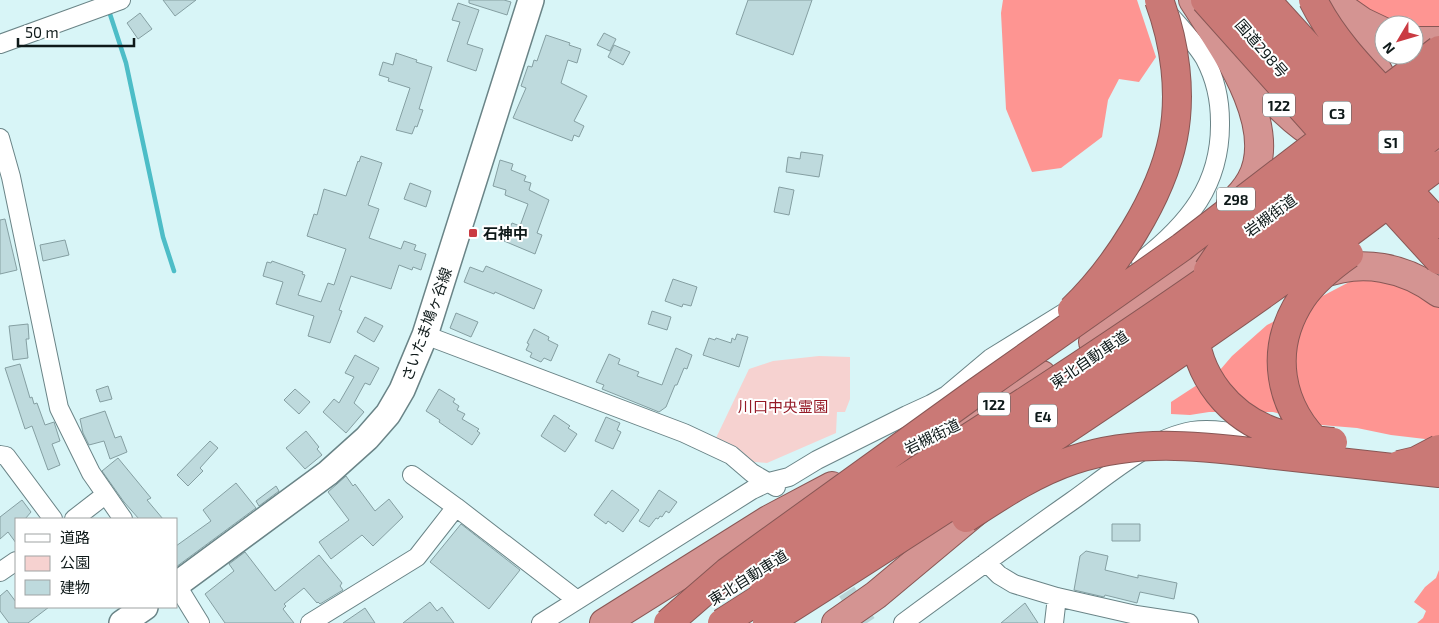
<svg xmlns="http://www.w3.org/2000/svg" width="1439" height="623" viewBox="0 0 1439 623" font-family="'Exo 2','Noto Sans JP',sans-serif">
<rect width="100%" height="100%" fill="#d8f5f7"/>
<!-- green -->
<path fill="#f6d2d0" d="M819,356L850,357V399L845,412H837L836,433L767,463L754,462L716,438L749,369L773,361Z"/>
<!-- forest -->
<path fill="#fe9592" d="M1003,0H1137L1156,57L1139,82L1119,79L1108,100L1102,137L1061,168L1032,172L1006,109L1001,13Z
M1343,0H1439V31L1414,34V25H1389Z
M1396,276L1439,299V448L1425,439L1391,435L1357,428L1321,425L1273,412H1209L1190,415L1171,414V402L1220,370L1232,356L1267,325L1355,279Z
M1439,570V623H1417L1423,618L1426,611L1414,602L1425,587L1436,578Z"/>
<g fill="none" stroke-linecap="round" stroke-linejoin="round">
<!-- stream -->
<path stroke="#4dbdc7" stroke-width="4.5" d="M108,8L126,63L163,237L174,271"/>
</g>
<!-- building -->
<path fill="#bedadd" stroke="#859fa2" d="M163,0H196L175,16Z
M469,0H504L511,2L507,15L469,3Z
M748,0H812L793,55L736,34Z
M458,3L479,10L467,44L483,49L476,71L447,61L460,22L452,20Z
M140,13L152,29L138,39L127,23Z
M604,33L616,39L610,51L597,45Z
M546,35L570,43L569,45L581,49L577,63L568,60L561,83L587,96L574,121L584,126L579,137L574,135L572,141L513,118L526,88L521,86L528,66L532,67L534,60L537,61Z
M614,45L630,52L623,65L608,57Z
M396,53L417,60L416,62L432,67L419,109L423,110L417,127L415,126L412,134L396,130L410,88L388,81L389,78L379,75L383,62L393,65Z
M801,152L823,155L819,177L786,172L788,157L800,159Z
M361,156L382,163L368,205L379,209L369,238L401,249L404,241L416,245L414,250L426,254L421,270L413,267L412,270L399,265L391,289L351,276L339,310L342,311L330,343L308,336L314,316L276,304L283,282L263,276L267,262L271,263L272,261L303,272L302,274L305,275L298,295L321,302L328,283L334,285L346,249L307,236L314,214L317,215L324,189L346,196L358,161L359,162Z
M500,160L513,164L511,170L526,176L524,181L531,183L529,190L549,200L537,233L542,235L535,254L504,241L512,223L520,226L528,204L505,195L506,190L493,186Z
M410,183L431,191L426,207L404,199Z
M779,187L794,190L789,215L774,212Z
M5,219L17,270L0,274V220Z
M65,240L69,255L43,261L40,245Z
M486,266L542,290L534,309L495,292L494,294L464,282L470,267L483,272Z
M673,279L697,287L691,306L683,304L682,307L665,301Z
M652,311L671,317L667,330L648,324Z
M456,313L478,322L471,337L450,328Z
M365,317L383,326L374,342L357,332Z
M28,324L29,339H26L28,358L13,360L9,326Z
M534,329L549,337L548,340L558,345L551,361L544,358L541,362L530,357L532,353L526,350L529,344L527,343Z
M737,334L748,337L739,367L703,355L709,338L715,340L716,338L731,343L732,338L735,340Z
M676,348L692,355L687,369L684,368L677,385H675L666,407L659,412L602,389L604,385L596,382L609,354L620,359L618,364L639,372L637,376L662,385Z
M355,355L379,368L370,385L365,383L354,403L364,412L346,433L323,412L334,399L339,403L354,377L345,373Z
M20,364L30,398L32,397L34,404L37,403L45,425L54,422L60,441L52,444L60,465L48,470L32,426L25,429L5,368Z
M108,386L112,399L100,402L96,390Z
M295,389L310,402L299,414L284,400Z
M439,389L455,399L453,402L459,406L457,410L465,414L462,419L479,429L477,431L480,433L472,445L439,422L440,420L426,411Z
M105,411L115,438L121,436L127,452L110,459L104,441L89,445L83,433L80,419Z
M554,415L570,426L568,428L577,434L565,452L541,436Z
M606,417L620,423L617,430L621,432L613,449L595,441Z
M306,431L319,447L317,449L322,455L305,469L286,448Z
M210,441L218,448L200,468L203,471L188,486L177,475Z
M118,458L151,498L147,500L163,519H139L124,502L102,471Z
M346,476L353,486L355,484L375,511L389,499L403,517L373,546L362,535L331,559L319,542L349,520L328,492Z
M236,483L256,508L176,567V546L211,521L203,510Z
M276,486L279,491L259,506L256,501Z
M612,490L639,510L623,532L608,521L606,524L594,515Z
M659,490L677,502L669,513L666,511L662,517L660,516L658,519L656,518L649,527L639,521Z
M22,500L31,512L25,519H16V543L8,532L0,539V517Z
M461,524L520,570L489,609L430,562Z
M1112,524H1140V541H1112Z
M1086,551L1108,556L1105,570L1138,578V575L1177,583L1174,599L1140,592L1137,603L1105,595L1104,597L1074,590L1080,556Z
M245,552L275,591L319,555L342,583L340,586L343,590L320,604L318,602L317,603L304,588L284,604L286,606L283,609L294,623H225L205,594L234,571L229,564Z
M7,590L16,602V607H49L28,623H9L0,611V596Z
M430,602L437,611L442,607L454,623H403Z
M1025,603L1038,623H1001Z
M365,608L375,623H343Z"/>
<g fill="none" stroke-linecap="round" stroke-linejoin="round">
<!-- minor-tunnel -->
<path stroke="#bad4d6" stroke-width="18" stroke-dasharray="18 9" stroke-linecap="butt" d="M832,569L867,623"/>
<!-- minor casing -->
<g stroke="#6a8487" stroke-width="20">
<path id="minor" d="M0,44L121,0
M0,138L11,177L59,408L91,473L123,519
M1141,261C1188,224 1221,185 1220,122C1220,101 1215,78 1205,59C1195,42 1180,27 1167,12
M425,335L684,433L731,455L752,473L776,487
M0,455L6,456L53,519
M412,475L456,507
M74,519L105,495
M986,562L999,575L1014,584L1057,597L1136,615L1189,623
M0,572L16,561
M176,584L200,623
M310,623L417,557L456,507L577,600
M541,623L752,490L769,482L789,477L817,460L907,415L931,404L947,395L991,358L1080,303
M903,623C959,582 1015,541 1072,501C1106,477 1150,438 1192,431C1219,427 1248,436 1274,441
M1054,623L1057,597"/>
</g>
<!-- secondary casing -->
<g stroke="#6a8487" stroke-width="28">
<path id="secondary" d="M176,585L328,473L367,438L388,414L402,390L425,335L531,0
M122,623L145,607"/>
</g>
<!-- trunk casing -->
<g stroke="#885755" stroke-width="30">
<path id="trunk" d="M1193,0C1221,44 1281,125 1251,180C1246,189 1239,197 1231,204
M1337,4L1363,22L1384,32
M1324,6C1346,29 1372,52 1383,82
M1414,41H1439
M1242,65C1266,92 1290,122 1322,139
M1404,176L1439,149
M1320,275C1361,258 1405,267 1439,293
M1093,342L1224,248
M920,442L967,419L1042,375
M604,623L768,520L832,486
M836,623L876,595L985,504"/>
</g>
<!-- minor -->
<use href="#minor" stroke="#fff" stroke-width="18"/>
<!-- secondary -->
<use href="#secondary" stroke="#fff" stroke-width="25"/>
<!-- trunk -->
<use href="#trunk" stroke="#d49492" stroke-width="28"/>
<!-- motorway-bridge casing -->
<g stroke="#885755" stroke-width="30" stroke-linecap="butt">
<path id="motorway-bridge" d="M1205,0L1339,150
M1236,0L1357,134
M1266,0L1376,121
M1313,0C1333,41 1366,73 1397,106
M1394,175L1439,224
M1376,191L1439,260
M1208,270L1225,245L1253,217L1439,74
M1072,310C1115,269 1161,198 1173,138C1182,93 1175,43 1159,0
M1194,324C1195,376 1230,419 1280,434C1297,439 1315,440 1333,442
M1323,448C1278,408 1268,349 1302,298C1314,280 1332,266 1349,254
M1399,465L1416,461L1439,449
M966,518C1000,496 1034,473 1073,460C1143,437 1205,447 1276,455C1331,461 1385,467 1439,473
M754,574C921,468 1089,364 1250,249C1315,203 1377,154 1439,105
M668,623L727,572L978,391L1182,247L1439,50
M722,623C888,517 1055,412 1216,300C1293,246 1366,188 1439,130
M767,623C955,504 1141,383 1321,253C1361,225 1400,194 1439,165"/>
</g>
<!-- motorway-bridge -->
<use href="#motorway-bridge" stroke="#ca7976" stroke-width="28"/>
</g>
<!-- markers -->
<rect fill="#ca3b42" stroke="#fff" stroke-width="2" x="468" y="228" width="10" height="10" rx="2.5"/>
<g text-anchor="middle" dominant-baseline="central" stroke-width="4" stroke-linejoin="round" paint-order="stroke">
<!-- shield labels -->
<g fill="#fff" stroke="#565e5e" stroke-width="1">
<rect x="1263" y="93.5" width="32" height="23" rx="4"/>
<rect x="1323" y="101.5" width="28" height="23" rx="4"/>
<rect x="1378.5" y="130.5" width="25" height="23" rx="4"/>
<rect x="1217" y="187.5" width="38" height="23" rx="4"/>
<rect x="978" y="392.5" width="32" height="23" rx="4"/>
<rect x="1029" y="404.5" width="28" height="23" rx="4"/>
</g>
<g font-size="14" font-weight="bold" fill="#0e1919">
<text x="1279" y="105">122</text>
<text x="1337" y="113">C3</text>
<text x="1391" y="142">S1</text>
<text x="1236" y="199">298</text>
<text x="994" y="404">122</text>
<text x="1043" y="416">E4</text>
</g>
<!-- street labels -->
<g font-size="15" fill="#0e1919" stroke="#fff">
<text transform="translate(1262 48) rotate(49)">国道298号</text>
<text transform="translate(1270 215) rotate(-36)">岩槻街道</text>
<text transform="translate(426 324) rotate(-70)">さいたま鳩ヶ谷線</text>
<text transform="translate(1089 359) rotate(-34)">東北自動車道</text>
<text transform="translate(932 436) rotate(-26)">岩槻街道</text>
<text transform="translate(748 577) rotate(-32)">東北自動車道</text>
</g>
<!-- poi labels -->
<g font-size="15" font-weight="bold" fill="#0e1919" stroke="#fff" text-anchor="start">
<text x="483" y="233">石神中</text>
</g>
<!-- park labels -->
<g font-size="15" fill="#951b27" stroke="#fff">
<text x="783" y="406">川口中央霊園</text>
</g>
</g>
<!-- legend -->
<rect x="15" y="518" width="162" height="90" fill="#ffffff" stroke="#9fa3a3"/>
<rect x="25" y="534" width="25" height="8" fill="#ffffff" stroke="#9fa3a3"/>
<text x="60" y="543" font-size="15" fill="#0e1919">道路</text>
<rect x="25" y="556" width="25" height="15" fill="#f6d2d0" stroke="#9fa3a3"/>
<text x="60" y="568" font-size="15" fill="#0e1919">公園</text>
<rect x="25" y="580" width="25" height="15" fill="#bedadd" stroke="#9fa3a3"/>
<text x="60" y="593" font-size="15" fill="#0e1919">建物</text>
<!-- north arrow -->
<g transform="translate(1399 40) rotate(232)"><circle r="24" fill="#ffffff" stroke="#9fa3a3"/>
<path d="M0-4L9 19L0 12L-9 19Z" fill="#ca3b42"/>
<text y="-8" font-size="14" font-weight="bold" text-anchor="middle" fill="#0e1919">N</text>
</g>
<!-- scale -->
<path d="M18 38v8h116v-8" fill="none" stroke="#0e1919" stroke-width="2.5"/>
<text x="25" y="38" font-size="15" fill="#0e1919" stroke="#ffffff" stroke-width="4" paint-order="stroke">50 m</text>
</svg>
